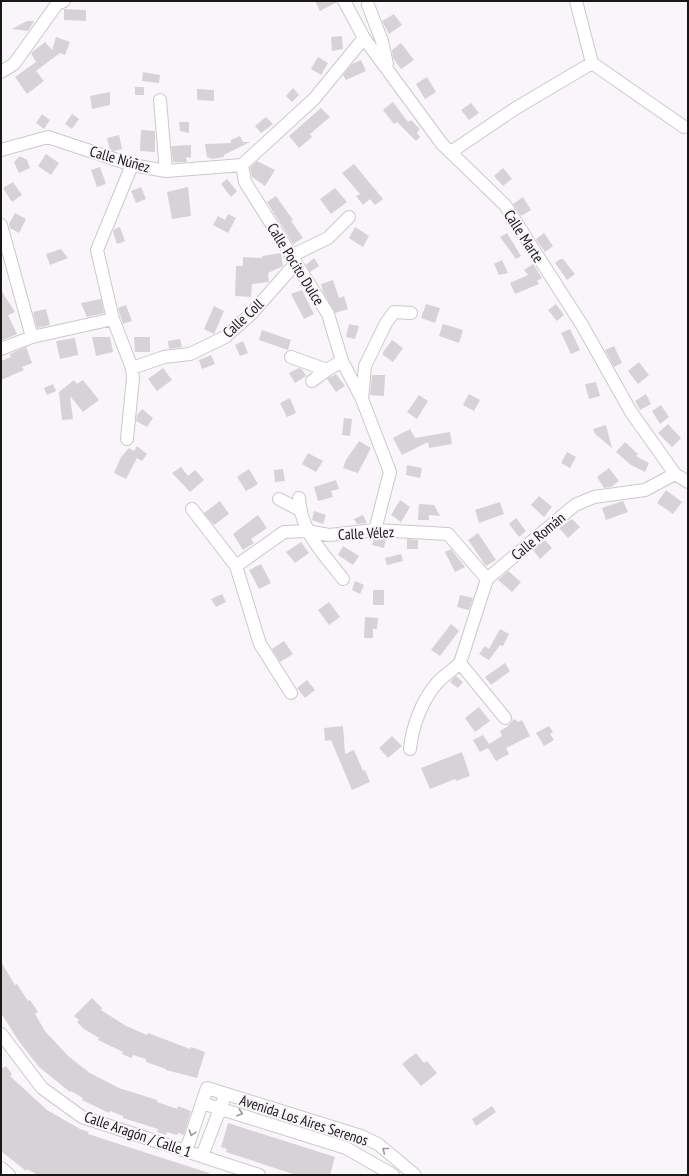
<svg xmlns="http://www.w3.org/2000/svg" width="689" height="1176" viewBox="0 0 689 1176" font-family="'PT Sans Narrow',sans-serif">
<rect width="100%" height="100%" fill="#f9f6f9"/>
<!-- building -->
<path fill="#d6d2d6" d="M315,1H337V2L320,11Z
M64,9L86,10V21L64,20Z
M394,14L402,25L389,34L382,21Z
M27,21H34L28,31L12,29Z
M342,36L343,49L332,51L331,37Z
M56,37L70,42L65,55L60,53L36,71L44,81L27,94L15,77L36,62L31,53L45,42L52,50Z
M401,43L414,60L401,69L393,58L392,50Z
M318,57L328,63L321,75L311,69Z
M361,60L366,71L346,80L343,75L352,64Z
M143,72L160,75L159,83L142,81Z
M427,77L436,92L425,99L416,84Z
M135,87H144V95H135Z
M293,88L299,95L292,102L286,96Z
M197,89L214,90V101L198,100L197,99Z
M110,92V105L92,109L90,96Z
M393,102L408,122L411,120L420,129L417,133L420,137L416,141L397,122L394,124L383,110Z
M471,103L479,113L469,120L461,110Z
M321,108L330,117L310,134L312,137L299,148L289,136Z
M42,114L50,120L44,129L36,123Z
M72,114L79,119L72,129L65,124Z
M266,117L273,124L261,133L255,126Z
M179,122H189V133L180,131Z
M141,130L155,131V152L140,151Z
M119,135L122,149L114,151L110,150L107,138Z
M240,136L243,142H250L224,155V157L212,159L207,157L205,144L231,143V140Z
M191,145V158L186,157L187,162H173L171,146Z
M46,154L59,163L51,175L38,166Z
M20,156L27,160L30,168L19,173L14,162Z
M257,161L275,170L265,186L252,177L250,168Z
M354,164L383,199L375,205L370,199L363,205L356,196L360,194L342,173Z
M100,167L106,184L97,187L91,170Z
M503,168L512,179L503,186L494,176Z
M227,179L237,191L231,197L221,184Z
M13,182L22,195L12,202L3,188Z
M141,187L146,199L136,203L131,191Z
M188,187L191,216L172,219L167,192Z
M335,188L347,202L331,214L320,199Z
M276,196L293,220L291,221L303,238L293,244L267,202Z
M523,197L531,210L521,216L513,204Z
M15,213L26,219L19,233L10,228L9,224Z
M228,214L236,218L228,233L213,225L218,216L225,220Z
M120,227L125,241L117,244L113,232L114,229Z
M355,227L369,236L363,247L349,238Z
M507,233L521,256L516,259L500,237Z
M544,233L553,246L545,252L536,239Z
M61,249L68,258L50,265L46,254Z
M281,253L283,266L268,273L269,282L252,284L251,297L235,296L236,266H243V257L262,258V256Z
M314,258L319,266L310,272L306,265Z
M560,259H563L575,274L567,280L555,263Z
M502,260L508,273L499,275L494,264Z
M533,264L542,278L537,281L539,284L515,294L510,283L528,275L524,270Z
M333,280L339,298L344,296L348,309L335,313L323,292L321,284Z
M1,290L15,312L8,315L17,334L1,341Z
M302,290L314,314L304,319L291,294Z
M101,299L104,313L87,317L81,303Z
M426,304L440,308L435,323L421,318Z
M556,304L564,315L557,321L548,310Z
M126,305L132,321L123,324L118,308Z
M214,306L224,311L214,334L204,329Z
M46,309L50,325L37,328L33,312Z
M349,324L359,326L355,339L346,337Z
M443,324L463,330L459,343L439,336Z
M570,329L580,350L571,354L561,333Z
M262,330L291,340L288,350L259,340Z
M92,337H110L113,352L96,356Z
M134,337H150V352H135Z
M75,338L78,355L60,359L56,341Z
M180,339L182,347L169,349L168,341Z
M392,340L403,348L393,362L383,355V352Z
M243,341L248,353L240,356L235,345Z
M614,346L622,363L614,367L605,350Z
M26,347L32,363L22,367L24,370L1,380V361L11,357L10,354Z
M211,355L215,364L202,369L199,360Z
M639,362L649,375L638,384L628,371Z
M163,368L172,380L157,391L148,379Z
M299,368L302,369L306,376L295,383L289,373Z
M336,374L345,386L336,392L327,379Z
M372,375H385L384,396L370,395Z
M74,380L77,384L83,380L99,400L83,412L70,396L73,419L62,420L59,392Z
M596,382L600,396L589,399L585,384Z
M53,384L56,391L47,395L44,388Z
M469,394L480,400L474,411L463,405Z
M646,394L651,404L640,410L635,401Z
M419,395L428,401L417,419L407,412Z
M290,398L296,413L287,417L280,403Z
M661,405L669,417L660,424L652,411Z
M142,409L153,418L147,427L136,421L137,415Z
M344,418L352,419L350,436L342,435Z
M668,424L681,438L672,447L658,433Z
M606,425L612,448L595,434L593,429Z
M410,429L415,438L450,432L452,444L429,448L428,442L402,455L393,438Z
M359,441L371,448L358,473L343,468L346,460Z
M625,442L638,454L636,456L649,463L645,472L631,465L616,452Z
M137,446L147,454L142,461L137,458L126,479L114,473L121,457L129,448L134,451Z
M567,452L576,457L570,468L561,463Z
M308,453L323,461L316,472L302,464Z
M407,465L422,468L420,478L406,475Z
M181,467L188,476L195,470L204,480L190,492L172,473Z
M609,468L619,481L611,487L604,488L597,477Z
M249,469L258,484L246,491L237,477Z
M283,469L285,481L275,482L274,470Z
M336,480L339,489L331,491L333,497L318,501L314,487Z
M666,490L682,502L673,514L657,503Z
M539,496L552,507L544,517L531,505Z
M400,500L410,507L401,522L391,515Z
M220,501L229,514L214,525L204,513Z
M623,501L628,512L606,520L602,508Z
M500,502L504,514L479,523L475,510Z
M419,504L434,505L440,516L429,515V520H418Z
M314,511L326,515L323,524L312,520Z
M258,515L267,528L251,539L254,543L243,550L233,534Z
M363,515L367,523L357,524L354,519Z
M516,518L526,531L519,537L509,524Z
M572,519L580,527L568,538L559,528Z
M478,533L496,560L486,566L468,540Z
M374,538H386L384,548L372,545Z
M407,539L418,540V549H407Z
M545,540L552,548L540,559L533,550Z
M301,542L309,553L295,563L286,552Z
M343,546L359,556L353,565L338,555Z
M451,549L465,567L455,572L445,552Z
M401,554L403,561L387,565L385,558Z
M261,564L271,583L259,589L249,570Z
M508,571L521,582L512,592L498,580Z
M355,581L364,585L360,594L352,590Z
M373,590H384V605H373Z
M222,594L226,602L216,607L211,599Z
M460,595L473,598L469,610L457,607Z
M329,602L340,617L329,625L318,610Z
M365,617L378,618L377,629H373V638H364Z
M451,624L459,631L440,656L431,650Z
M500,629L509,634L503,646L500,645L489,660L479,654L485,646L489,649Z
M284,641L293,654L280,662L272,649Z
M505,663L510,671L491,685L485,677Z
M456,676L463,682L458,688L450,682Z
M307,680L315,690L305,698L297,688Z
M479,707L490,721L475,732L465,718Z
M514,719L518,722L522,720L530,736L506,748L509,754L496,761L488,748L480,752L473,740L483,735L489,744L502,736L500,731L508,726Z
M343,726L345,754L354,750L363,771L365,770L370,782L352,790L331,740L325,741L324,728Z
M549,726L553,732L550,734L554,740L544,746L536,733Z
M392,736L402,746L388,758L379,748Z
M462,752L470,776L456,781L455,779L430,789L421,768Z
M1,962L15,985L17,984L28,1001L30,1000L38,1012L35,1014L45,1031L68,1056L90,1073L119,1088L157,1100V1102L177,1109L178,1106L191,1111L184,1135L178,1133L177,1135L167,1132L166,1135L157,1132L158,1129L123,1118V1116L110,1111L109,1113L82,1100L83,1098L71,1091L70,1092L39,1067L18,1040L1,1013Z
M92,998L102,1008L101,1010L126,1026L147,1035L148,1033L190,1049L191,1047L205,1052L197,1078L166,1070V1069L146,1062V1059L133,1055L131,1058L122,1054L123,1052L98,1040L99,1038L84,1029L77,1022L79,1020L74,1016Z
M416,1053L424,1063L427,1061L437,1073L421,1086L402,1064Z
M1,1066L3,1068L6,1066L12,1074L10,1076L47,1110L80,1129L89,1132L88,1134L209,1173L208,1175H38L27,1169L26,1171L1,1151Z
M492,1106L496,1112L476,1126L472,1119Z
M228,1123L335,1157L330,1175H296L226,1152L227,1149L221,1147Z"/>
<g fill="none" stroke-linecap="round" stroke-linejoin="round">
<!-- minor casing -->
<g stroke="#ccc8cc" stroke-width="14">
<path id="minor" d="M344,1L364,38L442,144L505,205L582,325L631,412L675,474L688,482
M576,1L592,63L684,127
M368,5L382,41L387,64
M1,72L14,64L57,4L64,1
M160,100L166,171
M1,150L48,137L132,165L166,171L242,165
M451,152L516,108L592,63
M242,165L245,182L328,314L342,361L362,399L390,472L375,530
M242,165L314,99L364,38
M1,225L32,337
M291,256L328,238L349,217
M1,349L32,337L113,319
M291,357L327,370L342,361
M132,368L164,357L190,354L225,337L251,314L296,263
M312,381L327,370
M362,399L365,366L386,323L394,312L411,313
M127,439L133,378L132,368L113,319L97,250L132,165
M299,498C301,532 323,553 343,579
M279,499L300,510
M192,509L236,566L260,644L291,693
M236,566L284,532L306,531L329,535L375,530L448,534L487,579
M460,663L487,579L575,505L594,497L645,490L675,474
M460,663L505,718
M410,749C412,727 422,700 437,683C444,675 453,670 460,663
M1,1034L42,1088L82,1117L259,1175
M202,1103L346,1148L393,1175
M186,1151L207,1088L361,1136L378,1144L415,1175
M202,1156L223,1101
M1,1168L9,1175"/>
</g>
<!-- minor -->
<use href="#minor" stroke="#fff" stroke-width="12"/>
</g>
<!-- one-way arrows -->
<defs><path id="oneway-chevron" d="M-2-3.5L2.5 0L-2 3.5" fill="none" stroke-width="1.6" stroke-linecap="round" stroke-linejoin="round"/></defs>
<g stroke="#989798">
<use href="#oneway-chevron" transform="translate(240 1113) rotate(18)"/>
<use href="#oneway-chevron" transform="translate(192 1133) rotate(108)"/>
<use href="#oneway-chevron" transform="translate(385 1150) rotate(-141)"/>
</g>
<g text-anchor="middle" dominant-baseline="central" stroke-width="4" stroke-linejoin="round" paint-order="stroke">
<!-- street labels -->
<g font-size="15" fill="#191819" stroke="#f9f6f9">
<text transform="translate(120 159) rotate(16)">Calle Núñez</text>
<text transform="translate(524 236) rotate(57)">Calle Marte</text>
<text transform="translate(296 264) rotate(58)">Calle Pocito Dulce</text>
<text transform="translate(243 318) rotate(-43)">Calle Coll</text>
<text transform="translate(366 533) rotate(-3)">Calle Vélez</text>
<text transform="translate(538 536) rotate(-40)">Calle Román</text>
<text transform="translate(304 1120) rotate(18)">Avenida Los Aires Serenos</text>
<text transform="translate(138 1134) rotate(19)">Calle Aragón / Calle 1</text>
</g>
</g>
<!-- border -->
<rect width="689" height="1176" fill="none" stroke="#191819" stroke-width="4"/>
</svg>
